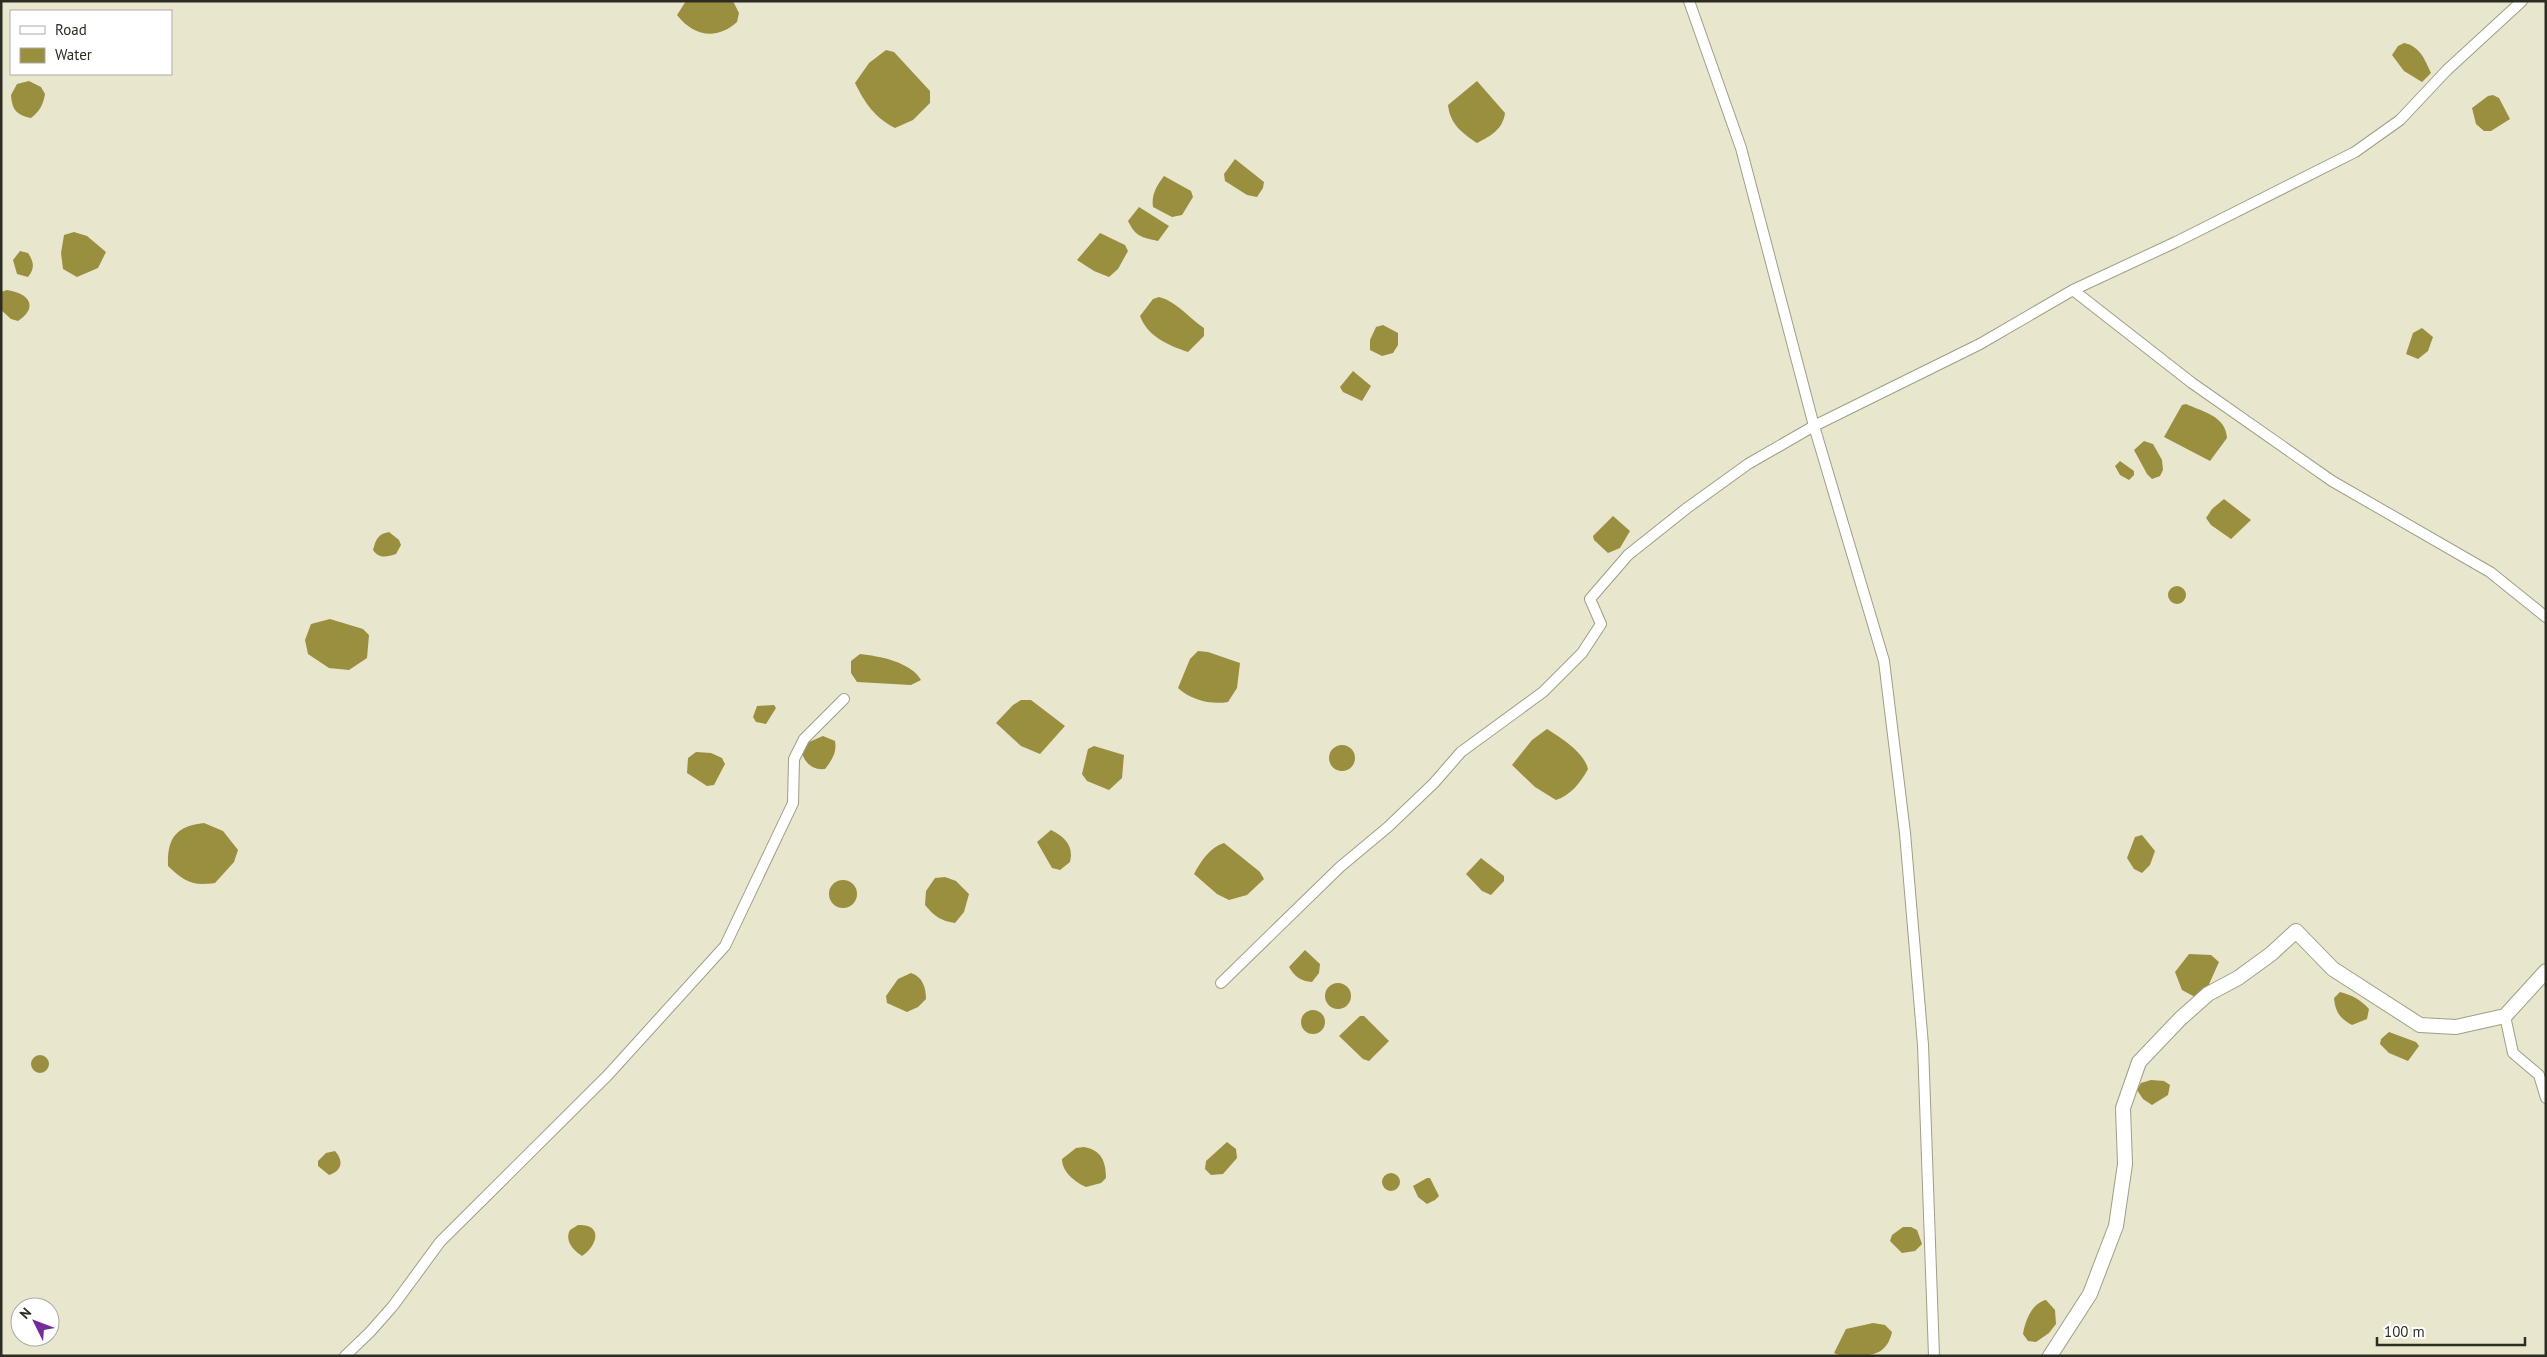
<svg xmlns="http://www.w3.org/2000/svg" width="2547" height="1357" viewBox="0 0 2547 1357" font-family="'PT Sans',sans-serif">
<rect width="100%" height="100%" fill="#e9e6ce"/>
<!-- water -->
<path fill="#9a8e3f" d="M686,1H733L739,13L737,22C717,40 694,37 677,15Z
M2404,43C2420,46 2425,60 2431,73L2422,82L2404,71L2392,55L2398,46Z
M886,50L894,52L930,91V103L913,120L895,128C874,117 865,103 855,83L869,63Z
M29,81L41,87L45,94C43,105 40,111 31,118C16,115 12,109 11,95L17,84Z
M1477,81L1505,113C1503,129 1491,136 1477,143C1462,133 1450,124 1448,105Z
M2493,95L2499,98L2510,119L2491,131H2484L2476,124L2472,108L2488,96Z
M1235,159L1264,182L1263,188L1257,197L1247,195L1225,181L1224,174Z
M1164,176L1191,191L1193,197L1182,215L1172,217L1153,207C1151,195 1157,185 1164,176Z
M1139,207L1169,226L1158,241C1141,237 1136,237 1128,221Z
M74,232L87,236L106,252L98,268L77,277L63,269L61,253L64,235Z
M1100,233L1125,245L1128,251L1118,269L1109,277L1094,271L1077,260Z
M20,251L28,253C34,262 35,268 28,277L17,274L13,260Z
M7,290C29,293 39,307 18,321L11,319L1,310V292Z
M1159,297C1176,301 1189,318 1204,328V336L1188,352C1168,345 1148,337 1140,316L1153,299Z
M1383,325L1398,333V345L1393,353L1382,356L1370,350V340L1376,327Z
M2422,328L2433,337L2428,351L2418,359L2406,354L2413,333Z
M1353,371L1371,386L1362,401L1343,392L1340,387Z
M2186,404C2203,412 2226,416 2227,438L2210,461L2164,437L2182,405Z
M2144,441L2153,444L2162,460L2163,470L2160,476L2152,479L2147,474L2134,450Z
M2120,461L2134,471V475L2129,480L2120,475L2115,466Z
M2224,499L2251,520L2231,539L2211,525L2206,518L2212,509Z
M1613,516L1630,531L1620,548L1608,553L1594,540L1593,536Z
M389,532L399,540L401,545L396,554C387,557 379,559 373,550C376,539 378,534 389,532Z
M2168 595a9 9 0 1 1 18 0a9 9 0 1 1-18 0Z
M330,619L363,629L369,635L367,658L349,670L329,668L308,654L305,640L311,624Z
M1198,651L1208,652L1240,663L1237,688L1228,702C1211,705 1191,700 1178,688L1190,659Z
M860,654C879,656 911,662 921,680L911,685L857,682L851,673V661Z
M1021,700H1031L1065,726L1040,754L1021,746L996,723L1013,705Z
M774,705L776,708L766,724L756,722L753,717L757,706Z
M1547,729C1561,738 1584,752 1588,769C1581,782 1570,796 1556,800L1535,787L1512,765L1532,740Z
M823,736L835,741C837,753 832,760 825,769C813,770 807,765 802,754L809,742Z
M1329 758a13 13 0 1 1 26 0a13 13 0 1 1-26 0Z
M1094,746L1124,755L1122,778L1109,790L1087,781L1082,774L1088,749Z
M696,752L711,753L722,758L725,764L714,785L707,786L687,773L688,758Z
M204,823L223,831L238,850L234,862L215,883C192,886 185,882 168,866C167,838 176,826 204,823Z
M1051,830C1065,837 1074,846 1070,862L1060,870L1052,868L1037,842Z
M2142,835L2155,851L2150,865L2142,873L2134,869L2127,858L2135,837Z
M1224,843L1260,872L1264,879L1247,895L1229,900L1217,894L1194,874C1201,861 1210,847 1224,843Z
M1481,858L1504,876V881L1491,895L1482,891L1466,874Z
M945,877L956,881L969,894L964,912L955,923C941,921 934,916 925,905L926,891L935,878Z
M829 894a14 14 0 1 1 28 0a14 14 0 1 1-28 0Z
M1305,950L1320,964L1319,973L1312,982C1301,981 1295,977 1289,967Z
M2189,954L2211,955L2219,962L2206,991L2195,997L2182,990L2175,972Z
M911,973C923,977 926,988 926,999L918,1007L907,1012L887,1003L886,996L898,979Z
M1325 996a13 13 0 1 1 26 0a13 13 0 1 1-26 0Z
M2340,992C2352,995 2361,1000 2369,1009L2367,1019L2352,1025C2340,1019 2335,1011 2334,998Z
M1301 1022a12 12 0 1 1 24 0a12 12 0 1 1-24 0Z
M1360,1016H1364L1389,1041L1369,1061L1363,1059L1339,1036Z
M2389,1032L2416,1042L2419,1046L2408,1061L2389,1053L2380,1044L2381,1039Z
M31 1064a9 9 0 1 1 18 0a9 9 0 1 1-18 0Z
M2151,1080L2164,1081L2170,1085L2168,1095L2152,1105L2143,1099L2137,1090L2141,1083Z
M1227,1142L1236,1149L1237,1158L1223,1174L1211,1175L1205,1169L1206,1161Z
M1084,1147C1101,1150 1106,1161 1106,1178L1101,1183L1086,1187C1075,1182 1062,1172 1062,1159L1076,1148Z
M335,1151C344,1161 342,1171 329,1175L318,1166V1161L326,1153Z
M1382 1182a9 9 0 1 1 18 0a9 9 0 1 1-18 0Z
M1427,1178H1430L1439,1196L1435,1200L1427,1204L1418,1197L1413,1186Z
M578,1225C604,1224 597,1246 582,1256C574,1251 564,1241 570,1230Z
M1903,1227H1911L1917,1230L1922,1244L1915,1251L1902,1253L1890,1241L1892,1235Z
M2046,1300L2055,1310L2056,1324L2049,1333L2036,1342L2028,1341L2023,1334C2025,1321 2032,1303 2046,1300Z
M1873,1323L1885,1325L1892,1332C1887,1354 1873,1356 1853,1356C1846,1356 1840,1356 1834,1353L1846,1329Z"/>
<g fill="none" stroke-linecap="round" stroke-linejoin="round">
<!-- minor casing -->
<g stroke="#a09e87" stroke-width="12">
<path id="minor" d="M1689,1L1741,148L1814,426L1884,661L1905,833L1923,1045L1934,1356
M2073,290L2192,383L2332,481L2490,572L2546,617
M1221,983L1340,867L1388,827L1434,783L1461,752L1543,692L1582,653L1601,624L1590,599L1628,555L1687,508L1748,464L1814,426L1980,344L2073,290L2176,242L2355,152L2400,120L2447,70L2522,1
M2505,1016L2513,1053L2539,1075L2546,1098
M345,1356L370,1332L393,1306L440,1242L608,1075L725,946L793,803L794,759L804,739L844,699"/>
</g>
<!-- secondary casing -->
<g stroke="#a09e87" stroke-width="16">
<path id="secondary" d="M2050,1356L2090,1294L2116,1226L2125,1164L2123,1108L2139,1062L2180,1019L2208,994L2238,978L2271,954L2296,931L2333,969L2420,1025L2456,1027L2505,1016L2546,971"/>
</g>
<!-- minor -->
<use href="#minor" stroke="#fff" stroke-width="10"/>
<!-- secondary -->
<use href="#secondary" stroke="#fff" stroke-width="14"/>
</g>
<!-- border -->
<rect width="2547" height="1357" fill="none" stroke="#2d2c23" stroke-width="5"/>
<!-- legend -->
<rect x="10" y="10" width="162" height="65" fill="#ffffff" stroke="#ababa7"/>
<rect x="20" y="26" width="25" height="8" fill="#ffffff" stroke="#ababa7"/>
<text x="55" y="35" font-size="15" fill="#2d2c23">Road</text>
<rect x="20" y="48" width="25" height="15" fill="#9a8e3f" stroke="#ababa7"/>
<text x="55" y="60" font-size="15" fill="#2d2c23">Water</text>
<!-- north arrow -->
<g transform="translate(35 1322) rotate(312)"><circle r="24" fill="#ffffff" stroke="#ababa7"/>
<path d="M0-4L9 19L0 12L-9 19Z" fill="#752a9d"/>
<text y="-8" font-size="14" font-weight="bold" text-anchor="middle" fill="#2d2c23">N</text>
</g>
<!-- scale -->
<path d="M2377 1337v8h148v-8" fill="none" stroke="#2d2c23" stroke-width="2.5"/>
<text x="2384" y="1337" font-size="15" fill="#2d2c23" stroke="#ffffff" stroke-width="4" paint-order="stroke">100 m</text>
</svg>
